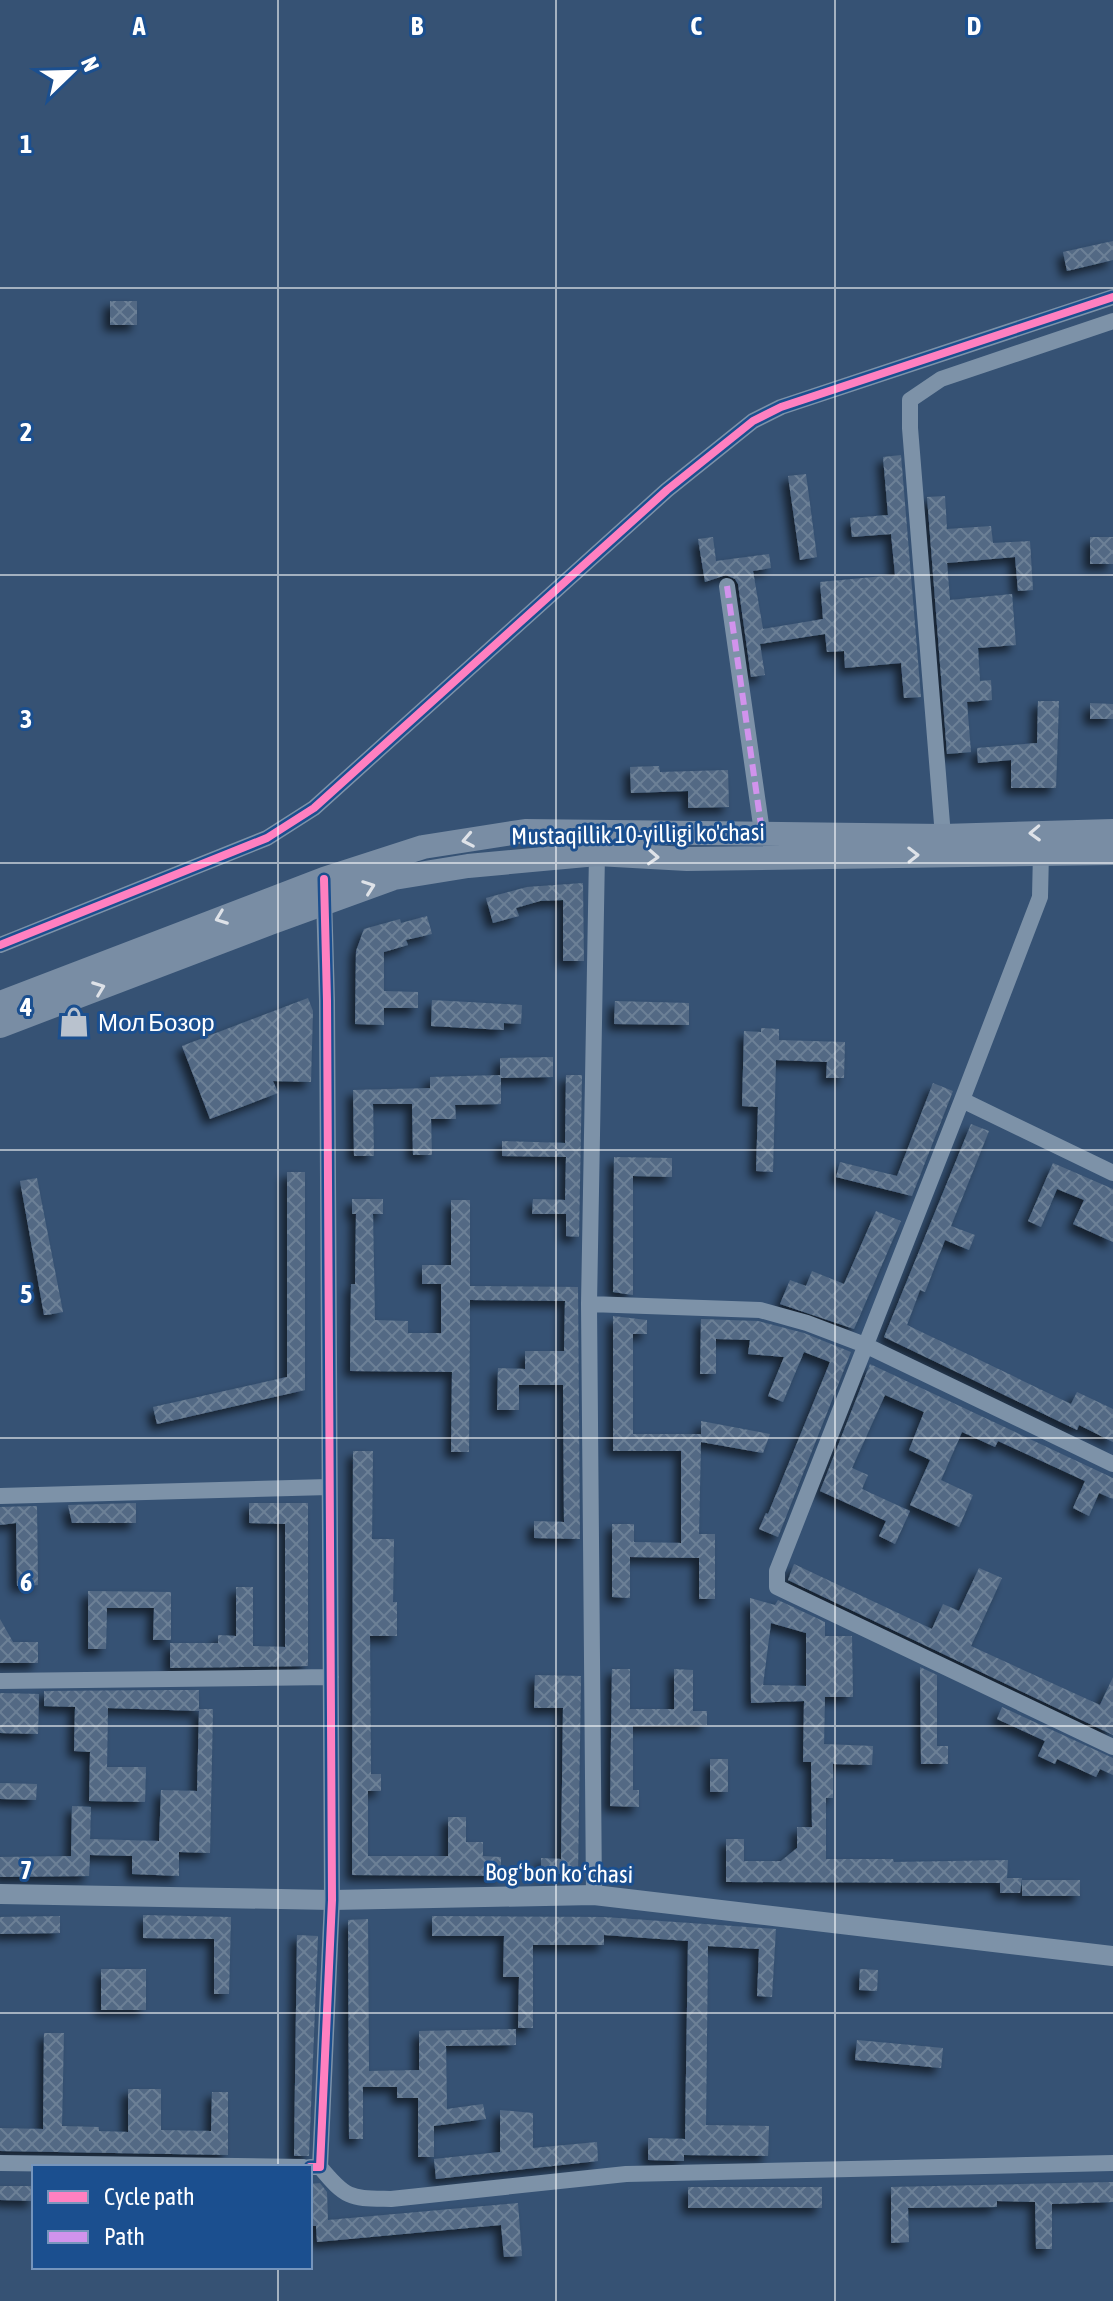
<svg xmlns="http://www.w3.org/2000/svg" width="1113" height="2301" viewBox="0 0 1113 2301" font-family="'Asap Condensed',sans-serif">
<defs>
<pattern id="building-cross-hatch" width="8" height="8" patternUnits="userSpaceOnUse" patternTransform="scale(2)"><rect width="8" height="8" fill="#526984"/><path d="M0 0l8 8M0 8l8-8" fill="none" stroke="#6c8096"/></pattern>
<filter id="shadow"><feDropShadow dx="-6" dy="6" stdDeviation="4" flood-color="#0009"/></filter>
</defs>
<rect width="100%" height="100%" fill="#365274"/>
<!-- building -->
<path fill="url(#building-cross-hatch)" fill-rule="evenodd" filter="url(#shadow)" d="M1113,241V260L1067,271L1063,252Z
M110,301H137V325H110Z
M901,455L921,697L904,698L901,663L845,668L844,651L827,652L825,634L760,644L765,675L751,677L738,584L735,579L726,575L705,582L698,539L713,537L716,561L769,554L771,568L753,571L763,629L823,619L820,582L895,575L891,534L852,537L850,518L888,515L883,457Z
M806,474L817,557L800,560L788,476Z
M945,496L947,529L991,526L993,543L1030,541L1033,590L1018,591L1015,557L947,563L950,600L1012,594L1016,645L978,648L980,681L991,680L992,700L967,702L971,752L947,754L927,497Z
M1090,537H1113V564H1090Z
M1038,701H1059L1056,788H1011V760L978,763L977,748L1037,743Z
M1090,703L1113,704V719H1090Z
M659,766L660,772L728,770L729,807L688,808V791L631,793L630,767Z
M583,883L584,961H563V900L540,901L516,908L519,916L493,923L486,898L527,887Z
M427,916L432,934L406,940L408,945L384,952V991L418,992V1008H384V1025L355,1024L356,951L364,929L400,919L401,923Z
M308,998L313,1011L311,1082L273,1081L278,1093L210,1119L182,1046Z
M432,1000L522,1005L521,1024L504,1023V1030L431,1026Z
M615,1001L689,1003V1025L614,1024Z
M761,1028L779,1029V1040L845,1042L844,1078H826L827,1062L776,1060L773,1172L756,1171L758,1107L742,1106L744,1031L761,1032Z
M553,1057V1077L501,1078V1104L455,1105L456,1119H431L432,1155H413L412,1104H373L374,1156H354L353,1090L430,1088V1077L500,1075V1058Z
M566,1075H582L579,1237L566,1236V1214H532L533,1199L565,1200L566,1157L502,1156V1141L565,1143Z
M933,1083L953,1091L912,1196L836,1177L840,1162L897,1176Z
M971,1124L989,1131L951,1226L975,1235L969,1250L945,1240L925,1292L920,1290L907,1325L1071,1404L1077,1392L1113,1409V1442L1079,1425L1077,1430L884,1337Z
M614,1157L672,1158V1177L633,1176V1295L613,1292Z
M1053,1163L1113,1189V1242L1073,1224L1084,1200L1057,1189L1041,1227L1028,1221Z
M287,1172H305V1390L157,1424L153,1407L287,1377Z
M37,1178L63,1312L47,1315H44L20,1181Z
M352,1199H383V1214H373L375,1320L408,1321V1333H441V1284H422V1265H451V1200H470V1286L578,1287L580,1539L534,1538V1521L564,1522L563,1385H519V1410H497L498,1368L525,1369V1351H564L565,1301L470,1300L469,1452H451L452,1372L350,1371L351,1284H355L356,1214H352Z
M876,1211L901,1221L854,1329L780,1304L790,1280L806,1286L812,1271L844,1284Z
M613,1316L647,1320V1334H633V1434H701V1421L770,1434L763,1453L701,1442L699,1534H715V1599H699V1558L630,1557V1598L612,1597V1524H634V1542L681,1543V1451H613Z
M701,1319L758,1321L804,1333L851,1352L778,1537L759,1529L766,1513L768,1514L830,1362L804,1352L783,1402L768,1396L784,1357L748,1354L750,1340L716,1339V1374H700Z
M870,1364L1113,1478V1499L1099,1493L1089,1516L1073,1508L1085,1481L998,1441L995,1447L962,1432L941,1480L973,1495L959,1527L910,1505L930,1460L909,1450L924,1412L885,1395L852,1468L868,1475L862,1489L910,1511L895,1544L879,1536L886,1521L820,1491Z
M353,1451H373L372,1539H394L393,1602H397V1636H370L371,1774H381V1791H368V1856H448V1817H466V1842H483V1856L501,1857V1876L352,1875Z
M136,1503V1523H72L68,1505Z
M249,1503H308V1666L170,1668V1643H218V1635L236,1636V1587H253V1646L285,1647V1524L249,1523Z
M37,1506L38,1585L17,1586L16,1523L0,1525V1507Z
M794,1564L932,1629L943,1604L959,1611L979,1568L1002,1578L971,1646L1100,1705L1113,1677V1735L788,1580Z
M88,1591L171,1592V1640H153L154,1608H107L106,1649H88Z
M750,1598L775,1605L778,1600L825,1622V1636H852L853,1697H825L824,1744L873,1746L872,1765L833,1764V1798H826V1859H893L894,1862L1008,1860L1007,1878H1022L1020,1893H1000V1883L726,1882V1839H744V1861H781L797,1848V1827H812L811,1762H803L804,1701L751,1703ZM771,1623L806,1633V1686L763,1685Z
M0,1619L13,1642H38V1663H0Z
M920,1667L937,1675V1746H948V1764H921Z
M612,1669H630V1709H674V1669L693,1670V1711H707V1725L633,1726V1790H639V1807L610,1806Z
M535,1675L581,1676L578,1874H541V1858L561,1859L563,1708H534Z
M170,1690H199V1709H213L210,1853L179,1852V1876L132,1874V1856L90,1855L89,1876L0,1877V1857L71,1856L72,1806L91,1807L90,1839L159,1841L161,1790L197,1791L199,1711L108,1708L107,1767H146L145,1802L89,1801L90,1752L74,1751L75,1707L44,1706V1691Z
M0,1693L39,1694L38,1734L0,1733Z
M1002,1707L1113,1758V1775L1100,1769L1096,1777L1057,1759L1055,1764L1038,1756L1045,1741L997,1719Z
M710,1759H728V1792H710Z
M0,1783L37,1784L36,1800L0,1799Z
M1022,1880H1080V1896H1022Z
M143,1915L231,1917L229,1994H214V1939L143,1938Z
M60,1916V1933L0,1934V1917Z
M432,1916L604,1917L776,1929L772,1997L757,1996L759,1949L708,1946L706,2125L769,2126L768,2156L684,2155V2161L648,2160V2138L685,2139L688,1941L604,1935V1945H533V2028H518L519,1977H503L504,1936H432Z
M368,1919L369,2071L419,2070V2031L516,2029V2045L446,2046L447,2109L483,2104L486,2119L434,2126V2157H418V2098H397V2087H363V2139H349L348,1920Z
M297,1935L318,1936L309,2156H294Z
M101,1969H146V2010H101Z
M860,1969L878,1970L877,1991L859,1990Z
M44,2033H64L62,2126L99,2127V2131L128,2132V2089H161V2130L211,2131L212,2092H228V2155L0,2151V2128L43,2129Z
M857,2040L943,2048L941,2068L855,2060Z
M500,2110L533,2113V2148L597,2142L598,2161L436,2179L434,2159L500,2152Z
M1113,2182V2202L1052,2204V2249H1036L1035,2202L997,2201V2207L908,2208L909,2242L891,2243V2187Z
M320,2183L327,2192L328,2220L518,2203L522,2256L504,2257L501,2225L317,2242L316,2226H310V2184Z
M0,2186H34V2201L0,2200Z
M688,2187H822V2208H688Z"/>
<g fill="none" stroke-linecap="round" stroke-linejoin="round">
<!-- minor -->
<path stroke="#7d92a8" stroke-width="16" d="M727,586L762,832
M943,836L910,428V400L941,379L1113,321
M1041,852L1040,897L962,1100L777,1571V1587L1113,1747
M0,945L267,838L314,808L667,490L753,421L781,407L1113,297
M962,1100L1113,1173
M589,1304L760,1310L807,1323L865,1345L1113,1464
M0,1496L329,1487
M0,1681L331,1677
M594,1895L589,1304L597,854
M0,2163L304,2167
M310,2167H320L332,1900L327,1001L324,896
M320,2167C347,2200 351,2198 391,2199L626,2174L1113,2163"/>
<!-- tertiary -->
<path stroke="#7d92a8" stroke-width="20" d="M0,1894L332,1900L594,1895L1113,1956"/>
<!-- secondary -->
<path stroke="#798da4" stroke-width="24" d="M0,1003L324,879L423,847L525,831L943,836L1113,831
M0,1026L270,923L394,878L468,866L597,854L687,859L1113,853"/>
<!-- quiet -->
<path stroke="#d193ec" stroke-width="6" stroke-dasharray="12 6" stroke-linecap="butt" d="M727,586L762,832"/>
<!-- cycleway casing -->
<g stroke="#1b4f8f" stroke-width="13">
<path id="cycleway" d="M0,945L267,838L314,808L667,490L753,421L781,407L1113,297
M310,2167H320L332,1900L327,1001L324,879"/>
</g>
<!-- cycleway -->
<use href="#cycleway" stroke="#ff80c0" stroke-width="8"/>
</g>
<!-- one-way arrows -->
<defs><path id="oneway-chevron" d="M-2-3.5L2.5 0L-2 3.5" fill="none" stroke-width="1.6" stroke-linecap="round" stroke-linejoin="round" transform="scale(2)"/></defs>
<g stroke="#dee2e8">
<use href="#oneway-chevron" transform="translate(1035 833) rotate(178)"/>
<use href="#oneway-chevron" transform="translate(468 840) rotate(169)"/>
<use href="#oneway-chevron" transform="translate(913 855) rotate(-1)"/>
<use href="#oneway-chevron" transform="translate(653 857) rotate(3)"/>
<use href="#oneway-chevron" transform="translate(369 887) rotate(-20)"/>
<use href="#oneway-chevron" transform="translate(221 918) rotate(159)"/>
<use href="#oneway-chevron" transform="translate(99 988) rotate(-21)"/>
</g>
<!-- grid -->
<path fill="none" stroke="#fff" stroke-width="2" stroke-opacity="0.55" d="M278,0V2167M556,0V2301M835,0V2301M0,288H1113M0,575H1113M0,863H1113M0,1150H1113M0,1438H1113M0,1726H1113M0,2013H1113M278,2267V2301"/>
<!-- icons -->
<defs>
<g id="shop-bare" transform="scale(2.4)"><path d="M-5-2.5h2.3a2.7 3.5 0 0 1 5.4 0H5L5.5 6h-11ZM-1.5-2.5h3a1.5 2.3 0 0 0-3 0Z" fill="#b9c2ce" stroke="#1b4f8f" stroke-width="2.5" paint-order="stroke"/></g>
</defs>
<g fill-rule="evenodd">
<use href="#shop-bare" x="74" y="1022"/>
</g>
<g text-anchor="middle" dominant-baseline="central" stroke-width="6" stroke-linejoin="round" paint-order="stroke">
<!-- street labels -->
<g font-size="24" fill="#fff" stroke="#1b4f8f">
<text transform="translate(638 834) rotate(-1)">Mustaqillik 10-yilligi ko'chasi</text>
<text transform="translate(559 1873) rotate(1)">Bogʻbon koʻchasi</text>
</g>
<!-- poi labels -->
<g font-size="24" fill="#fff" stroke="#1b4f8f" text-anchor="start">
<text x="98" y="1022">Мол Бозор</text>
</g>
</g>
<g font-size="26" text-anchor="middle" font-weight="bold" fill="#fff" stroke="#1b4f8f" stroke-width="6" stroke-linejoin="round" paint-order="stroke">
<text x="139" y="35">A</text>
<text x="417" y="35">B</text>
<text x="696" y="35">C</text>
<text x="974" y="35">D</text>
<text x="26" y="153">1</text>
<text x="26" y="441">2</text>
<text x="26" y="728">3</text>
<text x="26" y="1016">4</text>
<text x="26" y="1303">5</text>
<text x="26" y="1591">6</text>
<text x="26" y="1879">7</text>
</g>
<!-- legend -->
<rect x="32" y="2165" width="280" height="104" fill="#1b4f8f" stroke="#7695bc" stroke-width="2"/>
<rect x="48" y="2191" width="40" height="12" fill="#ff80c0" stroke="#7695bc" stroke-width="2"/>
<text x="104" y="2205" font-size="24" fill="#ffffff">Cycle path</text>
<rect x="48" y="2231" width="40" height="12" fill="#d193ec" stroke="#7695bc" stroke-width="2"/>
<text x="104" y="2245" font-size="24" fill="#ffffff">Path</text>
<!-- north arrow -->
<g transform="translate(72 72) rotate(67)" stroke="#1b4f8f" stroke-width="6" paint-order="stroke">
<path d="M0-6L14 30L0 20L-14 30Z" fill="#ffffff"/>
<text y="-12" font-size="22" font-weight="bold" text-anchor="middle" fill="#ffffff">N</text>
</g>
</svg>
